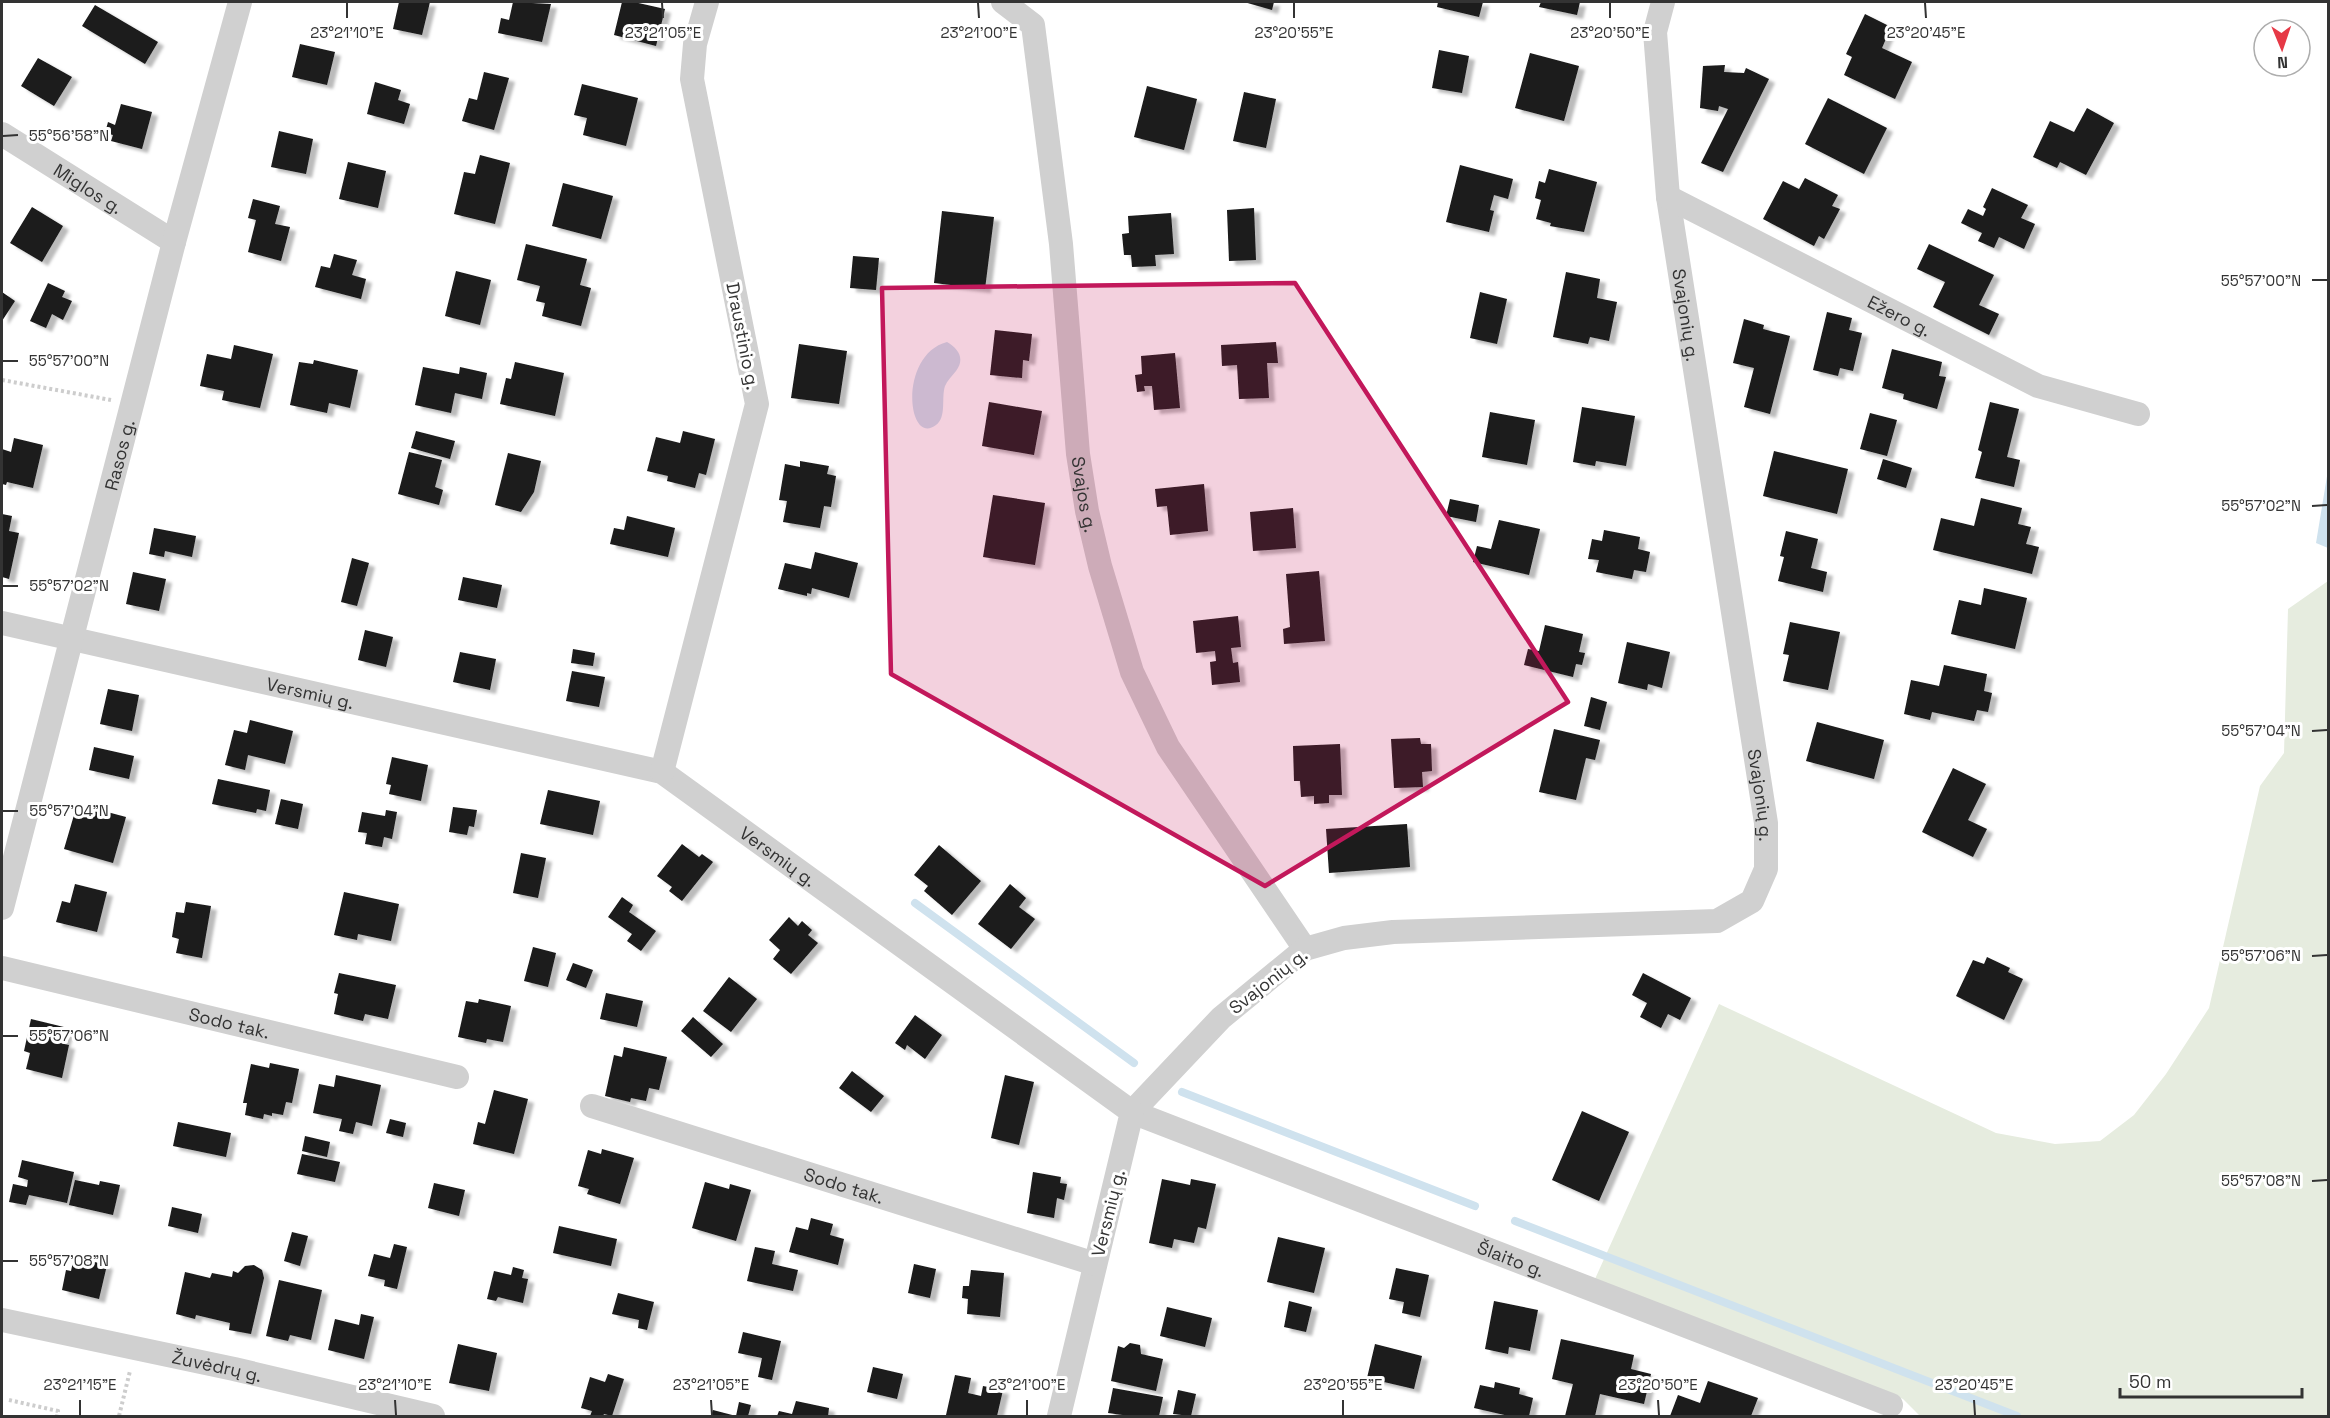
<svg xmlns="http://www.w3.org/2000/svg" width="2330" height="1418" viewBox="0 0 2330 1418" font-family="'Space Grotesk',sans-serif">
<defs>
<filter id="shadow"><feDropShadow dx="6" dy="4" stdDeviation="1.5" flood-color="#0004"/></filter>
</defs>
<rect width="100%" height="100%" fill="#fff"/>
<!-- green -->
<path fill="#e6ecdf" d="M2328,581V1416H1920L1903,1399L1595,1279L1719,1004L1996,1133L2055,1144L2100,1141L2134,1115L2166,1074L2209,1008L2260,786L2284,753L2288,609Z"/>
<!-- water -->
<path fill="#cfe2ee" d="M947,342C959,349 965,359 956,371C952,376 947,381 945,386C941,398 947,417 936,425C907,447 898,355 947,342Z
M2328,470V548L2316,543Z"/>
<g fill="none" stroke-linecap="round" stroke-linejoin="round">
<!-- stream -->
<path stroke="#cfe2ee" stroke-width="8" d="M915,903L1134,1063
M1182,1092L1475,1206
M1515,1221L2017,1416"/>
</g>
<!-- building -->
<path fill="#1a1a1a" filter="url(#shadow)" d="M399,2H430L422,35L393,29Z
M513,2L551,4L542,42L498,33L501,18L509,20Z
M622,2H634L665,9L656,46L614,35Z
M1244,2H1274L1272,10Z
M1438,2H1483L1479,17L1437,7Z
M1541,2H1580L1577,15L1539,7Z
M95,5L158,42L145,64L82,26Z
M1865,14L1891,27L1882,48L1912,62L1895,99L1844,75L1852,57L1846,54Z
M300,44L335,52L327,85L292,77Z
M1439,50L1469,56L1462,93L1432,88Z
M1530,53L1579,66L1564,121L1515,108Z
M38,58L72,77L54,106L21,86Z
M1725,65L1724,72L1744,73L1746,68L1769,79L1723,172L1701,163L1728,109L1719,106L1718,111L1700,108L1703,66Z
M484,72L509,78L494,130L462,121L469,98L477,100Z
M375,82L401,90L398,100L410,104L404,124L367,114Z
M582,84L638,98L626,146L583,135L587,118L574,115Z
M1147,86L1197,99L1184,150L1134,137Z
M1244,92L1276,99L1266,148L1233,141Z
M1828,98L1887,128L1864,174L1805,144Z
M121,104L152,112L142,149L111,141L113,135L105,133L108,122L115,125Z
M2087,108L2114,123L2086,175L2060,162L2057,168L2033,157L2050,121L2074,132Z
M279,131L313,139L306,174L271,167Z
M480,155L510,163L495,224L454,214L464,172L475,174Z
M348,162L386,171L378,208L339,199Z
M1460,165L1513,179L1508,199L1494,195L1490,210L1494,211L1489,232L1446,222Z
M1549,169L1597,182L1584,232L1550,226L1551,223L1536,219L1541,200L1535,198L1539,181L1545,183Z
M1805,178L1838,195L1832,206L1840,209L1824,239L1819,236L1814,246L1763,219L1783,181L1799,189Z
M563,183L613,196L601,239L552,226Z
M1992,188L2028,205L2021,218L2035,224L2024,249L1999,237L1994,248L1978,241L1982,233L1961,223L1968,209L1983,216L1986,209L1983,207Z
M253,199L280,206L275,224L290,227L281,261L248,252L256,220L248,218Z
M32,207L63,226L42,262L10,243Z
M1254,208L1256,260L1229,261L1227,210Z
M942,211L994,217L985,289L934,283Z
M1171,213L1174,254L1155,255L1156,266L1132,267L1131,255H1124L1122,234L1129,233L1128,216Z
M526,244L587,259L580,285L591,288L581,326L542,316L545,303L536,301L540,286L517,280Z
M1929,244L1994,275L1979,305L1999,314L1989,335L1933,307L1945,282L1917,269Z
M334,254L357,260L352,275L366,279L361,299L315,287L321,266L330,268Z
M853,256L879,258L876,290L850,288Z
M456,271L491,280L480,325L445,316Z
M1566,272L1600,279L1597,298L1617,302L1609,341L1590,337L1588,344L1553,337Z
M48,283L65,291L62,297L72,301L63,320L52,314L46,328L30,321Z
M2,292L15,301L2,321Z
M1480,292L1507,299L1497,344L1470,338Z
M1827,312L1852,318L1849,330L1862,333L1853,371L1840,368L1838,376L1813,370Z
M1744,319L1764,325L1763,329L1790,336L1770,414L1744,407L1754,368L1733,363Z
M995,330L1032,334L1029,361L1023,360L1022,378L990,375Z
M1276,342L1278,363H1267L1269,398L1239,399L1237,365L1222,366L1221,345Z
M799,344L847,351L839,404L791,398Z
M234,345L273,354L260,408L222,400L224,391L200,386L207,354L231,359Z
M1892,349L1942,362L1939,376L1946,377L1937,409L1903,399L1904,394L1882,388Z
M1175,353L1180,408L1154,410L1152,386H1144L1145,391L1137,392L1135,375L1142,374L1141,356Z
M314,360L358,370L350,408L329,403L327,413L290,405L299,362L313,364Z
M515,362L564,373L555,416L500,404L506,378L511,379Z
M423,367L459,374L460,367L487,373L482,399L455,393L451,413L415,405Z
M989,402L1042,411L1034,455L982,446Z
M1990,402L2019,409L2007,457L2020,460L2014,487L1975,478L1982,452L1978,450Z
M1582,407L1635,416L1626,466L1596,461L1595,466L1573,462Z
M1490,412L1535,420L1527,465L1482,457Z
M1870,413L1897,420L1887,456L1860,449Z
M416,431L455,441L450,459L411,448Z
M683,431L715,439L706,475L699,473L695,488L667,481L668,476L647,471L656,437L680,443Z
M14,438L43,445L33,488L7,482L6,485L2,484V449L11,452Z
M1774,451L1848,469L1837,514L1763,496Z
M409,452L442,460L435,487L443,490L439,505L398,494Z
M508,453L541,461L534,492L521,512L495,505Z
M1883,459L1912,468L1906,488L1877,479Z
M800,461L829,466L827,474L836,476L831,507L824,506L820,528L783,522L787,501L779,500L785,464L800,467Z
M1204,484L1208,531L1170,535L1167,506L1157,507L1155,489Z
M993,495L1045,503L1035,565L983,557Z
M1981,498L2022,508L2018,524L2031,527L2026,544L2039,547L2032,574L1933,550L1941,518L1974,526Z
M1450,499L1479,505L1476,522L1446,516Z
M1293,508L1296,548L1253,551L1250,512Z
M2,514L12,516L9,531L19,533L9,579L2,577Z
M627,516L675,528L668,557L610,544L614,528L624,530Z
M1499,520L1540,529L1529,575L1473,562L1477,546L1491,549Z
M154,528L196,536L192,557L165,551L164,557L149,554Z
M1604,530L1640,537L1638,549L1650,552L1646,572L1634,570L1632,579L1596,572L1599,560L1588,559L1592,539L1602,541Z
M1786,531L1818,539L1811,568L1827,572L1823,592L1778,581L1784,557L1780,556Z
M815,552L858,563L849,598L812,588L811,594L807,593V596L778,589L785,563L811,569Z
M352,558L369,563L357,606L341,602Z
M1319,571L1325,641L1284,644L1283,629L1290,627L1286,574Z
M133,572L166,579L159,611L126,604Z
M463,577L502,585L497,608L458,600Z
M1984,588L2027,598L2015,649L1951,634L1959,600L1981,605Z
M1238,616L1241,647L1231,648L1233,663L1238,662L1240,682L1212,685L1210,662L1216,661L1215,651L1196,653L1193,621Z
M1790,622L1840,632L1828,690L1783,681L1789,655L1783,654Z
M1545,625L1583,634L1579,652L1585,653L1582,665L1576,664L1573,677L1524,665L1528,649L1539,651Z
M365,630L393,637L386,667L358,660Z
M1627,642L1670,652L1662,688L1648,684L1647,690L1618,683Z
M573,649L595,653L593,666L571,663Z
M460,652L496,659L490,690L453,682Z
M1944,665L1987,674L1984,691L1992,693L1988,712L1977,710L1974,721L1932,712L1930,720L1904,714L1911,680L1939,686Z
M572,671L605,677L599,707L566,701Z
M108,689L139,695L132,731L100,724Z
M1591,697L1607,702L1600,730L1584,726Z
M250,720L293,731L285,764L248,755L245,770L225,765L234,730L247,733Z
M1817,722L1884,740L1874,779L1806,761Z
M1554,729L1600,740L1595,760L1586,758L1576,800L1539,792Z
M1420,738L1421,744H1431L1432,771L1422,772L1423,787L1394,788L1391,739Z
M1340,744L1342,795H1329V803L1314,804V796L1301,797L1300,781H1294L1293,746Z
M94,747L134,756L129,779L89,770Z
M392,757L428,765L421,801L389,794L391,785L386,784Z
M1953,768L1986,784L1968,820L1987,829L1973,857L1922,832Z
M218,779L270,790L266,811L257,809L256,813L212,804Z
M548,790L600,801L593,835L540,824Z
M281,799L303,804L298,829L275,824Z
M81,805L126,817L113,863L64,849L74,815L78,817Z
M453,807L477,810L474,827L469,826L467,835L449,832Z
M386,810L397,812L392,839L384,837L382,847L365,844L367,833L358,832L362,812L385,816Z
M1407,824L1410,867L1329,873L1326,829Z
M682,844L699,857L702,854L713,862L682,901L669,891L672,887L657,876Z
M939,845L981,881L952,915L924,891L928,886L914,875Z
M521,853L546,858L538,898L513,893Z
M75,884L107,892L97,932L56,922L62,901L70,903Z
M1010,884L1026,898L1019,907L1035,919L1011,949L978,924Z
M344,892L399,904L391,941L358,934L357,940L334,935Z
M622,897L633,905L629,912L656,931L641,951L627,941L632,934L608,917Z
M186,902L211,906L202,958L176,953L179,939L172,937L176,912L184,913Z
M789,917L798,926L802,921L812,930L808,935L818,943L791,974L773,959L780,950L769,940Z
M533,947L556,953L548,987L524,981Z
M1987,957L2010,968L2008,972L2023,979L2004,1020L1956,996L1973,960L1984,964Z
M573,963L593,970L586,988L566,980Z
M339,973L396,985L388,1019L365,1014L363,1021L334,1014L338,994L334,993Z
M1643,973L1691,998L1680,1020L1668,1014L1661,1028L1640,1017L1647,1003L1632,995Z
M729,977L757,999L731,1032L703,1011Z
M606,993L643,1001L637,1027L600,1019Z
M479,999L511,1006L503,1042L487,1039L486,1043L458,1037L466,1001L478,1003Z
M915,1015L942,1035L925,1059L907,1045L905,1050L895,1043Z
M693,1017L723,1044L711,1057L681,1031Z
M31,1019L68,1028L64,1044L69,1045L62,1078L26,1069L30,1053L24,1051Z
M624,1047L667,1057L659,1090L649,1088L646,1101L631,1098L630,1102L605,1096L614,1055L622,1057Z
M270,1063L299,1069L292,1103L286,1102L283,1115L272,1113V1116L264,1114L263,1119L245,1115L247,1103H243L251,1064L269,1068Z
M852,1071L884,1096L871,1112L839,1088Z
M336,1075L381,1085L372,1126L356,1122L353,1134L339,1131L342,1119L313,1113L319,1084L334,1087Z
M1005,1075L1034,1082L1019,1145L991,1138Z
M494,1090L528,1099L514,1154L473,1144L478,1122L485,1124Z
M1582,1111L1629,1132L1599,1201L1552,1180Z
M390,1119L406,1123L403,1137L386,1133Z
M178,1122L231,1133L226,1157L173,1146Z
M305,1136L330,1142L327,1157L302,1151Z
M602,1149L634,1158L620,1204L587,1194L589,1189L578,1186L588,1150L601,1154Z
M302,1154L340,1162L335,1182L297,1174Z
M22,1160L74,1172L67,1203L29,1195L26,1205L9,1202L13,1184L27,1187L28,1180L18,1177Z
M1033,1172L1061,1177L1060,1183L1067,1184L1064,1200L1057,1198L1054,1218L1027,1213Z
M1162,1179L1190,1185L1191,1179L1216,1184L1206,1229L1198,1227L1194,1243L1174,1239L1172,1248L1149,1243Z
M75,1180L99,1185L100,1181L120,1185L113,1215L69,1205Z
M705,1182L729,1189L730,1184L751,1190L736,1241L692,1228Z
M434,1183L465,1190L459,1216L428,1208Z
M172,1207L202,1214L198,1233L168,1226Z
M811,1218L833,1224L830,1235L844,1239L838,1265L789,1252L796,1227L808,1230Z
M559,1226L617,1239L611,1266L553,1253Z
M292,1232L308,1236L300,1266L284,1261Z
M1278,1237L1325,1248L1314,1293L1267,1282Z
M394,1244L407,1247L397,1289L384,1286L385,1280L368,1276L374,1254L390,1258Z
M755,1247L775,1251L772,1264L798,1270L793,1291L747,1281Z
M74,1257L107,1265L99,1299L62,1290L66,1270L71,1271Z
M914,1264L936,1269L930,1298L908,1293Z
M254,1265L262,1270L264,1278L251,1334L229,1330L230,1323L196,1315L195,1319L176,1314L185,1272L210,1278L212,1273L232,1277L233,1271L238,1273L245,1266Z
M513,1267L524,1270L522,1278L528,1279L523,1303L498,1297L496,1301L487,1299L494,1271L511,1275Z
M1396,1268L1429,1275L1420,1317L1402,1313L1404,1302L1389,1299Z
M971,1270L1004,1273L1000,1317L967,1314L968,1299L962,1298L963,1286H969Z
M279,1280L322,1290L311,1340L290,1335L288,1341L266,1336Z
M618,1293L654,1302L647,1330L638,1328L639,1320L612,1314Z
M1289,1301L1312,1307L1306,1332L1284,1327Z
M1494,1301L1538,1310L1530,1351L1509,1347L1508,1354L1485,1349Z
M1167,1307L1212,1318L1205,1347L1160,1336Z
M361,1314L374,1317L364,1359L328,1350L335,1319L359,1325Z
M743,1332L781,1341L772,1380L758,1377L762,1358L738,1353Z
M1561,1339L1634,1355L1631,1369L1651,1374L1644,1404L1600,1394L1595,1416H1565L1573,1384L1552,1379Z
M1130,1343L1140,1345L1141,1354L1163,1359L1156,1391L1111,1381L1118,1346L1124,1348Z
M458,1344L497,1353L489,1391L449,1383Z
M1375,1344L1422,1356L1414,1389L1367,1378Z
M873,1367L903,1374L897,1399L867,1392Z
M608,1374L624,1379L612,1416L604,1414L603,1416H590L592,1411L581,1408L590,1377L605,1382Z
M955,1375L971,1378L968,1393L981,1396L983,1386L1003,1390L997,1416L946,1415Z
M1708,1381L1758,1398L1751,1416H1670L1678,1395L1700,1403Z
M1495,1382L1520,1388L1519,1394L1533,1398L1529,1416H1509L1474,1408L1480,1385L1494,1388Z
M1113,1388L1163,1397L1159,1416H1130L1108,1413Z
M1178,1390L1196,1394L1191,1416L1173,1414Z
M796,1401L829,1408L828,1416H777L779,1411L792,1414Z
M739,1402L751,1405L748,1416H711L713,1410L736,1416Z"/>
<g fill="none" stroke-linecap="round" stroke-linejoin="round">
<!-- path -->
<path stroke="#cdcdcd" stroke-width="4" stroke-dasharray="3 3" stroke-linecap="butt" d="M2,380L111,400
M9,1400L58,1411L57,1416
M119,1416L130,1371"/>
<!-- minor -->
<g stroke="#d0d0d0" stroke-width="24">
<path id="s1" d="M1003,2L1033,25L1061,244L1078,454L1087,511L1100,566L1132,672L1168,747L1305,949"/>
<path id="s2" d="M1663,2L1655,32L1668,197L1766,823V869L1752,901L1717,921L1393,932L1344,938L1305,949L1221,1018L1132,1112L1891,1405"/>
<path id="s3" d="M2,134L174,242"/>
<path id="s4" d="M1668,197L2038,386L2138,414"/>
<path id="s5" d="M2,623L662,772L1132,1112L1059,1416"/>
<path d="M662,772L757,404L692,79L695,44L707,2"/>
<path id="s6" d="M2,908L174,242L240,2"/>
<path id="s7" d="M2,968L457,1077"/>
<path id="s8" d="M592,1106L1095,1264"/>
<path id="s9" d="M2,1320L234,1369L433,1416"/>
</g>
</g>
<!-- marked area -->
<path fill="#c2185b" fill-opacity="0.2" stroke="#c2185b" stroke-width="4.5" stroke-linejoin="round" d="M1295,283L1568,702L1265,886L891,674L882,288Z"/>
<!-- ticks -->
<path fill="none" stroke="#333" stroke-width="2" d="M347,3V18M662,3L663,18M978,3L979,18M1294,3V18M1610,3V18M1925,3L1926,18M3,136L18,135M2312,280H2327M3,361H18M2312,506L2327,505M3,586H18M2312,731L2327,730M3,811H18M2312,956L2327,955M3,1036H18M2312,1181L2327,1180M3,1261H18M80,1400V1415M395,1400L396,1415M711,1400L712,1415M1027,1400V1415M1343,1400V1415M1658,1400L1659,1415M1974,1400L1975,1415"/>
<g text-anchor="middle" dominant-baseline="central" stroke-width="6" stroke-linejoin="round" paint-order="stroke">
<!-- street labels -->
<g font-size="18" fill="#333" stroke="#fff">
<text stroke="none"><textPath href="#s3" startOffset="102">Miglos g.</textPath></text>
<text stroke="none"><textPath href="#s2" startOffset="316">Svajonių g.</textPath></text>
<text stroke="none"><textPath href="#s4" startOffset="260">Ežero g.</textPath></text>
<text transform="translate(743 336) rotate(79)">Draustinio g.</text>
<text stroke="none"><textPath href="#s6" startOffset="468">Rasos g.</textPath></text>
<text stroke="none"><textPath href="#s1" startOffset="510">Svajos g.</textPath></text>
<text stroke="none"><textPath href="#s5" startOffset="316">Versmių g.</textPath></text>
<text stroke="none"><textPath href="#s2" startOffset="802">Svajonių g.</textPath></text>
<text stroke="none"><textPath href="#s5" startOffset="820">Versmių g.</textPath></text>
<text transform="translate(1268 981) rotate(-38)">Svajonių g.</text>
<text stroke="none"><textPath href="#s7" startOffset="234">Sodo tak.</textPath></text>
<text stroke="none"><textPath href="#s8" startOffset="264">Sodo tak.</textPath></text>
<text transform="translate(1108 1213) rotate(-76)">Versmių g.</text>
<text stroke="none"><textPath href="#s2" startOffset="2010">Šlaito g.</textPath></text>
<text stroke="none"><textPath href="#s9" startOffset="220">Žuvėdrų g.</textPath></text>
</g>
</g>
<g font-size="15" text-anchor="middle" fill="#333" stroke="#fff" stroke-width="6" stroke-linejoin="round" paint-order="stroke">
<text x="347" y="38">23°21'10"E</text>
<text x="663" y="38">23°21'05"E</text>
<text x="979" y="38">23°21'00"E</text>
<text x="1294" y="38">23°20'55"E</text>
<text x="1610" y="38">23°20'50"E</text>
<text x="1926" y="38">23°20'45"E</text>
<text x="69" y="141">55°56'58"N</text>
<text x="2261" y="286">55°57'00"N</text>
<text x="69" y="366">55°57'00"N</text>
<text x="2261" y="511">55°57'02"N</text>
<text x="69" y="591">55°57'02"N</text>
<text x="2261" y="736">55°57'04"N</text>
<text x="69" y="816">55°57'04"N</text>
<text x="2261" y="961">55°57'06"N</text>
<text x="69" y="1041">55°57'06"N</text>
<text x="2261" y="1186">55°57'08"N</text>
<text x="69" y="1266">55°57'08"N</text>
<text x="80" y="1390">23°21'15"E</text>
<text x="395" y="1390">23°21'10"E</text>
<text x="711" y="1390">23°21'05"E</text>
<text x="1027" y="1390">23°21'00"E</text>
<text x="1343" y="1390">23°20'55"E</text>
<text x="1658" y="1390">23°20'50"E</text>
<text x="1974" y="1390">23°20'45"E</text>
</g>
<!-- border -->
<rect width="2330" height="1418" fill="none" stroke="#333333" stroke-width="6"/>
<!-- north arrow -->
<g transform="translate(2282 48) rotate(178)"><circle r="28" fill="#ffffff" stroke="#adadad" stroke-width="1.5"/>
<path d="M0-4.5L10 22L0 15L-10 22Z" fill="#e63946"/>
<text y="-9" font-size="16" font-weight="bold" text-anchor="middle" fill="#333333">N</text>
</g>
<!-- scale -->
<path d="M2120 1388v9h182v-9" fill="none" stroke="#333333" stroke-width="3"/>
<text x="2129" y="1388" font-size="18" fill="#333333" stroke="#ffffff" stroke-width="4.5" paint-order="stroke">50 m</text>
</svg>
